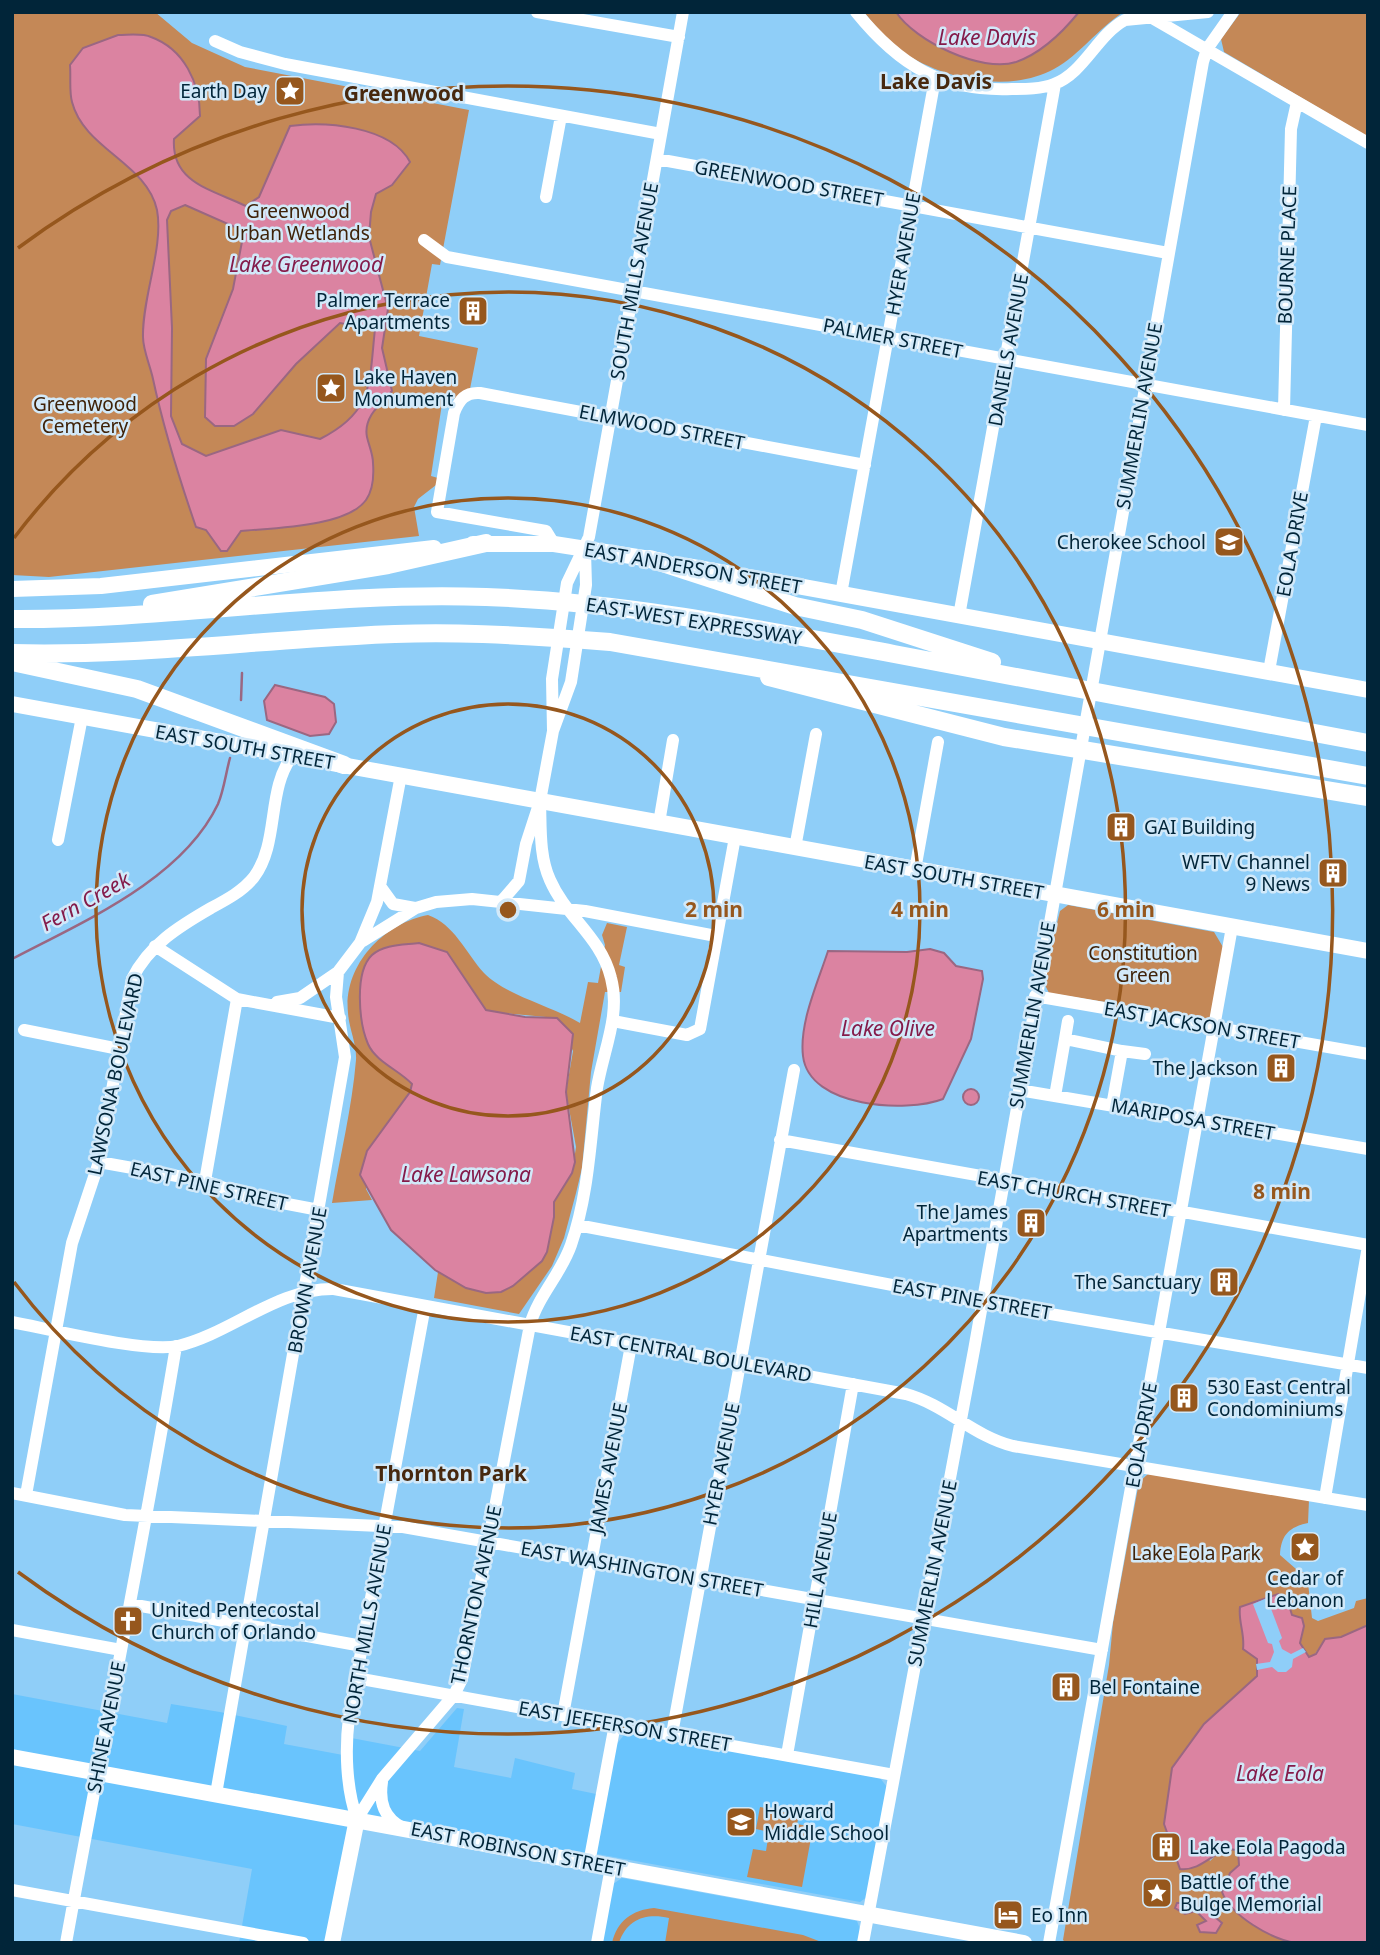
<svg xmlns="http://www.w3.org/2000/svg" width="1380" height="1955" viewBox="0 0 1380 1955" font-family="'Noto Sans',sans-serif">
<rect width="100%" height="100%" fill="#8fcef8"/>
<!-- built -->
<path fill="#69c4fd" d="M12,1694L167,1723L171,1704L220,1712L287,1726L284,1744L343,1755L346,1737L420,1751L457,1708L464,1709L454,1767L511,1778L515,1758L575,1773L572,1789L601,1795L588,1863L353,1820L331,1943H239L252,1869L12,1824Z
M631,1733L880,1778L887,1787L867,1897L860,1902L597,1854L616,1745L624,1735Z
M622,1878L857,1921L860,1929L858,1943H602L613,1884Z"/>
<!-- green -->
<path fill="#c48857" d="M12,12H155L192,43L245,67L469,110L440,265L432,264L419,336L478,348L470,389L454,399L443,397L431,476L438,478L436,485L418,499L414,507L419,536L49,577L12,575Z
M864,12H896C915,41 981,73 1016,62C1042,53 1062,33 1079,12H1124C1098,28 1080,55 1054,69C1008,94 942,79 901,51C887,41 875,26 864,12Z
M1241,12H1368V137L1224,52L1221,39Z
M1068,905L1214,932L1223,947L1210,1019L1049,993L1043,981L1060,911Z
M428,915C454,924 466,953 484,973C505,995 552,1006 580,1023L588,982L598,983L605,945L602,935L607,923L627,927L619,965L625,967L621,992H605L591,1072L582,1168L576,1193L564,1238L552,1266L519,1314L434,1298L438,1272L466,1288L527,1273L542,1261L554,1217V1202L572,1173L576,1147L566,1092L573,1051L557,1018L493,1012L486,1010L475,995L406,1077L412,1084L410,1092L367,1151L366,1189L372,1200L332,1203C340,1156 352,1108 356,1060C357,1044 349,1029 348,1013C343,965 384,923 428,915Z
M1148,1474L1309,1500L1308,1523C1289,1527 1281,1535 1280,1555L1296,1569L1307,1574L1312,1618L1318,1621L1354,1608L1356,1601L1368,1598V1625L1341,1637L1325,1639L1313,1657C1290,1652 1307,1631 1302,1618L1292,1615L1288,1602L1279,1595L1240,1607C1238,1621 1245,1634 1243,1649L1257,1659V1676L1204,1724L1173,1768L1210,1861L1220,1851L1231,1848L1241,1856C1240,1867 1227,1879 1222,1892L1230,1907L1295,1943H1066L1063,1940L1109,1665L1113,1623L1139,1482Z
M760,1807L799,1815L797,1824L813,1827L802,1887L747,1877L753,1849L766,1851L769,1832L756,1829Z
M654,1908L803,1935L824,1943H665L669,1918C646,1913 627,1919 619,1943H612C617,1921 632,1910 654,1908Z"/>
<!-- water -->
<path fill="#db83a1" stroke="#9a6782" stroke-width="2" fill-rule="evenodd" d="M896,12H1079C1062,33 1042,53 1016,62C981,73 915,41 896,12Z
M118,35C129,35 142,33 151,37C184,49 200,83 200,116L174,139C171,183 213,190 246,206L259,197L290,126C325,121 391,126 410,162L392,185L376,194L371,212L369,237L388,309L382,348L392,391C380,404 363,418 367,437C369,446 373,454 373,463C374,476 373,490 366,500C347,527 271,528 241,531L227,551H221L206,530L196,527C179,478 164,430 153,379C150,365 143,350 143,337C142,297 164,247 157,210C147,163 84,149 72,102C69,91 71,76 70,65L83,48ZM185,205L244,231L233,289L206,359L205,417L215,426H234L253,414L296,364L340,323L375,329C369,383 374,412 320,439L281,430L206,456L182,444L171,416L172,328L167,220L171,211Z
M275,685L325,697L334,704L336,722L329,734L310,736L267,720L264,701Z
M419,943L447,952L486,1010L525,1017L557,1018L573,1034L566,1092L575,1162L572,1173L554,1202V1217L547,1252L542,1261L513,1286L501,1292L486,1293L466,1288L435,1270L391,1230L360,1175L367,1151L410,1092L412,1084C399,1070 376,1062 368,1044C359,1023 354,972 372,955C384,944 404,945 419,943Z
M930,949L944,953L956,966L982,971L983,979L971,1039L943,1099C907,1113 809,1108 803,1056C799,1023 818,982 828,951L907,952Z
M963 1097a8 8 0 1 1 16 0a8 8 0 1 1-16 0Z
M1278,1594L1288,1602L1292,1615L1302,1618L1304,1626L1300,1643L1309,1657L1316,1654L1325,1639L1341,1637L1368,1625V1943C1345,1943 1319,1946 1296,1943C1271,1939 1231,1916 1222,1892L1230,1873L1239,1865L1238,1851C1219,1842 1205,1872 1180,1869L1164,1824L1172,1768L1204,1724L1257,1676V1659L1243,1649C1245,1634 1238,1621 1240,1607Z
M1187,1897L1196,1901L1191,1906L1193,1909L1202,1906L1222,1923L1216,1933L1200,1932L1197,1925L1206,1921L1196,1911L1185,1914L1175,1908L1177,1903H1184Z"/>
<!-- pier -->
<path fill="#8fcef8" d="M1267,1598L1282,1638L1279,1641L1282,1649L1291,1654L1303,1648L1306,1652L1293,1659L1292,1667L1286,1672H1278L1272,1667L1257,1670L1256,1664L1270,1662L1274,1652L1272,1644L1268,1643L1253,1604Z"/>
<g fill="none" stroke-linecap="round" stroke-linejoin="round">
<!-- stream -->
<path stroke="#9a6782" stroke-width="2.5" d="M241,700L242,673
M12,959C82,922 182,880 218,804C224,790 226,772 230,758"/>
<!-- minor -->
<path stroke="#fff" stroke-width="12" d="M537,12L679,37
M856,12C899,65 942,92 1012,89C1026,89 1041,89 1054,84C1084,73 1097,35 1125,20L1208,12
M1154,19L1368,143
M215,41L240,52L285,64L661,134
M657,159L1168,253
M546,197L561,116
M424,240L447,257L1368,425
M1284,410L1291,129L1297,102
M554,544L546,531L437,512L454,413C459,400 465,392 480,393L865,465
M841,594L935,79
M959,616L1055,84
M1269,671L1316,416
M553,731L552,679L567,583L589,537L683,12
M659,823L673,740
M58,840L82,717
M795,848L816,734
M915,870L938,742
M380,886L393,904L415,908
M500,903L519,881L526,844L540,801L553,731L571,682L586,585L585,552
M363,941L416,908L436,902L472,899L585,911L716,936
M155,946L237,999L340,1018
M1035,996L1368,1054
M277,1002L300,998L338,972
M613,1021L687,1035L700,1029L735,837
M24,1030L119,1049
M1065,1039L1068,1021
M1122,1051L1145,1054
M1019,1090L1368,1149
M1055,1096L1065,1039L1122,1051L1112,1106
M780,1140L1368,1245
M99,1162L205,1181L246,1196L319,1210
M205,1181L237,999
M577,1225L992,1304L1368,1368
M12,1322C49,1329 145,1353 178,1346C232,1333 277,1288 334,1289L906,1394C946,1405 973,1436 1013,1446L1368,1505
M12,1493L125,1515L403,1527L1102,1650
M26,1495L72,1243L99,1162L132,979C149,945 178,927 211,908C226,900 243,891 254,877C280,842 266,789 293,755
M1325,1498L1368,1246
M130,1604L362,1646
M12,1630L121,1650
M356,1678L894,1775
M563,1715L631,1345
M672,1734L794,1070
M787,1755L853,1384
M382,1782C379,1803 384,1818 403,1828
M216,1794L345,1057L336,997L338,972L360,943L377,902L401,775
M357,1819L382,1779L454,1695L462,1679L530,1325C538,1296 561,1274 571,1245C589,1193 590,1141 597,1088C603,1051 621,1015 611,978C601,937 566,917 550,880C539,856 541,827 540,801
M357,1819C346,1788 345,1749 349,1717L425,1306
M589,1863L615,1724
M12,1890L303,1943
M66,1943C102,1744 143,1546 176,1346
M597,1943L611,1867
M863,1943L974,1350L1203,62L1207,49L1233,12
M1049,1943L1232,927"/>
<!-- major -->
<path stroke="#fff" stroke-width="16" d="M473,544H554L663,561
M688,566L1368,690
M12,589L101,586L434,548
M12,704L309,758
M331,763L1368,951
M12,1757L1024,1943
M332,1943L357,1819"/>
<!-- highway -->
<path stroke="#fff" stroke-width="18" d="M650,559L795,606L862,620L992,662
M152,604L388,565L486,543
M12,619C170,620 328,591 486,597C625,602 759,629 894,654C1052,683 1210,713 1368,743
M12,653C127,656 241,642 356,636C441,630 525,635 610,642L1368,776
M12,662L137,689L344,765
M769,677L1004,737L1368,797"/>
</g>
<!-- distance rings -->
<g fill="none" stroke="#96571d" stroke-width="3.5">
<circle cx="508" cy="910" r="206"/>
<circle cx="508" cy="910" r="412"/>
<path d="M14 538A618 618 0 1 1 14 1282"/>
<path d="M18 248A824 824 0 1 1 18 1572"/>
</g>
<!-- icons -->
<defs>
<g id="sight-square" transform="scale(1.575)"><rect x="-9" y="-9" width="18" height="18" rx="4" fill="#96571d" stroke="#d2e9f9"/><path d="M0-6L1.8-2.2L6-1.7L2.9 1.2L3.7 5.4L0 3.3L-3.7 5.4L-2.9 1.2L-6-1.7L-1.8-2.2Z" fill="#fff"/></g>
<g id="building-square" transform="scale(1.575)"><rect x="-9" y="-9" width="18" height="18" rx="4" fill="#96571d" stroke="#d2e9f9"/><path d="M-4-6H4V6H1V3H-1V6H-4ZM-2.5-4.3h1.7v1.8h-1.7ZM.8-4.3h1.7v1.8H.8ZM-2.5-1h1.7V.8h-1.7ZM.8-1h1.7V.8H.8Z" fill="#fff"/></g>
<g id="school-square" transform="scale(1.575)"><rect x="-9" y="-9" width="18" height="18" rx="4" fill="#96571d" stroke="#d2e9f9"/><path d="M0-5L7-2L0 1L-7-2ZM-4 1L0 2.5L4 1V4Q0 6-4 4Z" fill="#fff"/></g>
<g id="church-square" transform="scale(1.575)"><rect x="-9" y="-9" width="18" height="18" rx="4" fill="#96571d" stroke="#d2e9f9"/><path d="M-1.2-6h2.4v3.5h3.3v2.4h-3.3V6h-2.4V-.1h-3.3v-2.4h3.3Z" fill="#fff"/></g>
<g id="hotel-square" transform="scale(1.575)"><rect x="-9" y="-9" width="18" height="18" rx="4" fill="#96571d" stroke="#d2e9f9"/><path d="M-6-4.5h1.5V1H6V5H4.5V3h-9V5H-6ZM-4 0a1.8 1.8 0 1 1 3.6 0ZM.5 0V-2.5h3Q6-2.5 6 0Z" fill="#fff"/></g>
</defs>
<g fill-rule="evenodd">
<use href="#sight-square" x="290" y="91"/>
<use href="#building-square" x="473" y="311"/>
<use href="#sight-square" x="331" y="388"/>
<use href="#school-square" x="1229" y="542"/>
<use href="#building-square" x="1121" y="827"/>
<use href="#building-square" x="1333" y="873"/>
<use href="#building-square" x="1281" y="1068"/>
<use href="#building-square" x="1031" y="1223"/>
<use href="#building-square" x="1224" y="1282"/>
<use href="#building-square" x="1184" y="1398"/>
<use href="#sight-square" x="1305" y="1547"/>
<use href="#church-square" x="128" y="1621"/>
<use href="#building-square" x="1066" y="1687"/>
<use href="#school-square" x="741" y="1822"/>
<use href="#building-square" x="1166" y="1847"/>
<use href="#sight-square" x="1157" y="1893"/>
<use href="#hotel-square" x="1008" y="1915"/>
</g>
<g text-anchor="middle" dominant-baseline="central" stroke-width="5" stroke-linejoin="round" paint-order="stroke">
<!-- poi labels -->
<g font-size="19" fill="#012539" stroke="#d2e9f9" text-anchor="start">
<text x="267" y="91" text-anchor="end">Earth Day</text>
<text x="450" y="300" text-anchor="end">Palmer Terrace<tspan x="450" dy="22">Apartments</tspan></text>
<text x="354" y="377">Lake Haven<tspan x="354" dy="22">Monument</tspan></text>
<text x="1206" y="542" text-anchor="end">Cherokee School</text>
<text x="1144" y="827">GAI Building</text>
<text x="1310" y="862" text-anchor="end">WFTV Channel<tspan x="1310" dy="22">9 News</tspan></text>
<text x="1258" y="1068" text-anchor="end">The Jackson</text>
<text x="1008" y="1212" text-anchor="end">The James<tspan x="1008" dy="22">Apartments</tspan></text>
<text x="1201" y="1282" text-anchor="end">The Sanctuary</text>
<text x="1207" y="1387">530 East Central<tspan x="1207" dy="22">Condominiums</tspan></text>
<text x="1305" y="1578" text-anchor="middle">Cedar of<tspan x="1305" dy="22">Lebanon</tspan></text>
<text x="151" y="1610">United Pentecostal<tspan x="151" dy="22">Church of Orlando</tspan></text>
<text x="1089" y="1687">Bel Fontaine</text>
<text x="764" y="1811">Howard<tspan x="764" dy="22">Middle School</tspan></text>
<text x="1189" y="1847">Lake Eola Pagoda</text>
<text x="1180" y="1882">Battle of the<tspan x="1180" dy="22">Bulge Memorial</tspan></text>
<text x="1031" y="1915">Eo Inn</text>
</g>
<!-- street labels -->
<g font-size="19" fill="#012539" stroke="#d2e9f9">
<text transform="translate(789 183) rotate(10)">GREENWOOD STREET</text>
<text transform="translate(903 254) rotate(-80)">HYER AVENUE</text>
<text transform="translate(1287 255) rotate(-88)">BOURNE PLACE</text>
<text transform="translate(634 281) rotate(-80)">SOUTH MILLS AVENUE</text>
<text transform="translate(893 338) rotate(11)">PALMER STREET</text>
<text transform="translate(1008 350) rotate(-80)">DANIELS AVENUE</text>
<text transform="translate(1139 416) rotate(-80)">SUMMERLIN AVENUE</text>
<text transform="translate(662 427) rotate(11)">ELMWOOD STREET</text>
<text transform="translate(1292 544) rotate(-80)">EOLA DRIVE</text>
<text transform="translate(693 568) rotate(10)">EAST ANDERSON STREET</text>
<text transform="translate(694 621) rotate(9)">EAST-WEST EXPRESSWAY</text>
<text transform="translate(245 747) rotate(10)">EAST SOUTH STREET</text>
<text transform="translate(954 877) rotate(10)">EAST SOUTH STREET</text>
<text transform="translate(1032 1015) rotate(-80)">SUMMERLIN AVENUE</text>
<text transform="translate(1202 1025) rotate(10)">EAST JACKSON STREET</text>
<text transform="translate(115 1074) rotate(-78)">LAWSONA BOULEVARD</text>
<text transform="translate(1193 1119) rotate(10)">MARIPOSA STREET</text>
<text transform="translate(209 1186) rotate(13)">EAST PINE STREET</text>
<text transform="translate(1074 1194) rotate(10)">EAST CHURCH STREET</text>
<text transform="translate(307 1280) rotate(-80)">BROWN AVENUE</text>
<text transform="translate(972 1299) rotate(10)">EAST PINE STREET</text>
<text transform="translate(691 1354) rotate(10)">EAST CENTRAL BOULEVARD</text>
<text transform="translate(1141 1435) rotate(-80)">EOLA DRIVE</text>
<text transform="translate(721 1464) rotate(-79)">HYER AVENUE</text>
<text transform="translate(608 1468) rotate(-79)">JAMES AVENUE</text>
<text transform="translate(642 1569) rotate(10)">EAST WASHINGTON STREET</text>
<text transform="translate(820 1570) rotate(-80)">HILL AVENUE</text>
<text transform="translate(932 1573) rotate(-79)">SUMMERLIN AVENUE</text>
<text transform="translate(476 1595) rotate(-78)">THORNTON AVENUE</text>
<text transform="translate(367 1624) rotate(-80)">NORTH MILLS AVENUE</text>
<text transform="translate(625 1726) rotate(10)">EAST JEFFERSON STREET</text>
<text transform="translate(106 1727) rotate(-79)">SHINE AVENUE</text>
<text transform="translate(518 1849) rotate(11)">EAST ROBINSON STREET</text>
</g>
<!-- park labels -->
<g font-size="19" fill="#3f2208" stroke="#d2e9f9">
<text x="298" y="211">Greenwood<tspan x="298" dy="22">Urban Wetlands</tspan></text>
<text x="85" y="404">Greenwood<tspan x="85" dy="22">Cemetery</tspan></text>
<text x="1143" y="953">Constitution<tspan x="1143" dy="22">Green</tspan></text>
<text x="1196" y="1553">Lake Eola Park</text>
</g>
<!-- water labels -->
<g font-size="21" font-style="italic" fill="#841b4a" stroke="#d2e9f9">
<text x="987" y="37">Lake Davis</text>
<text x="306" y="264">Lake Greenwood</text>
<text transform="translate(85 901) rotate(-29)">Fern Creek</text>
<text x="888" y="1028">Lake Olive</text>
<text x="466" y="1174">Lake Lawsona</text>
<text x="1280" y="1773">Lake Eola</text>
</g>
<!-- neighbourhood labels -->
<g font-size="21" font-weight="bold" fill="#47280e" stroke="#d2e9f9">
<text x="936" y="81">Lake Davis</text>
<text x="404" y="93">Greenwood</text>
<text x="451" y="1473">Thornton Park</text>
</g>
</g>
<circle cx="508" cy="910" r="10" fill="#96571d" stroke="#d2e9f9" stroke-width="3.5"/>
<g font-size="21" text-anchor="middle" font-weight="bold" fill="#96571d" stroke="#d2e9f9" stroke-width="5" stroke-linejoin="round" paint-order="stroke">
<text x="714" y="917">2 min</text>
<text x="920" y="917">4 min</text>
<text x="1126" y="917">6 min</text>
<text x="1282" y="1199">8 min</text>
</g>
<!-- border -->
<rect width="1380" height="1955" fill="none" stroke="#012539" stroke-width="28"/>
</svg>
